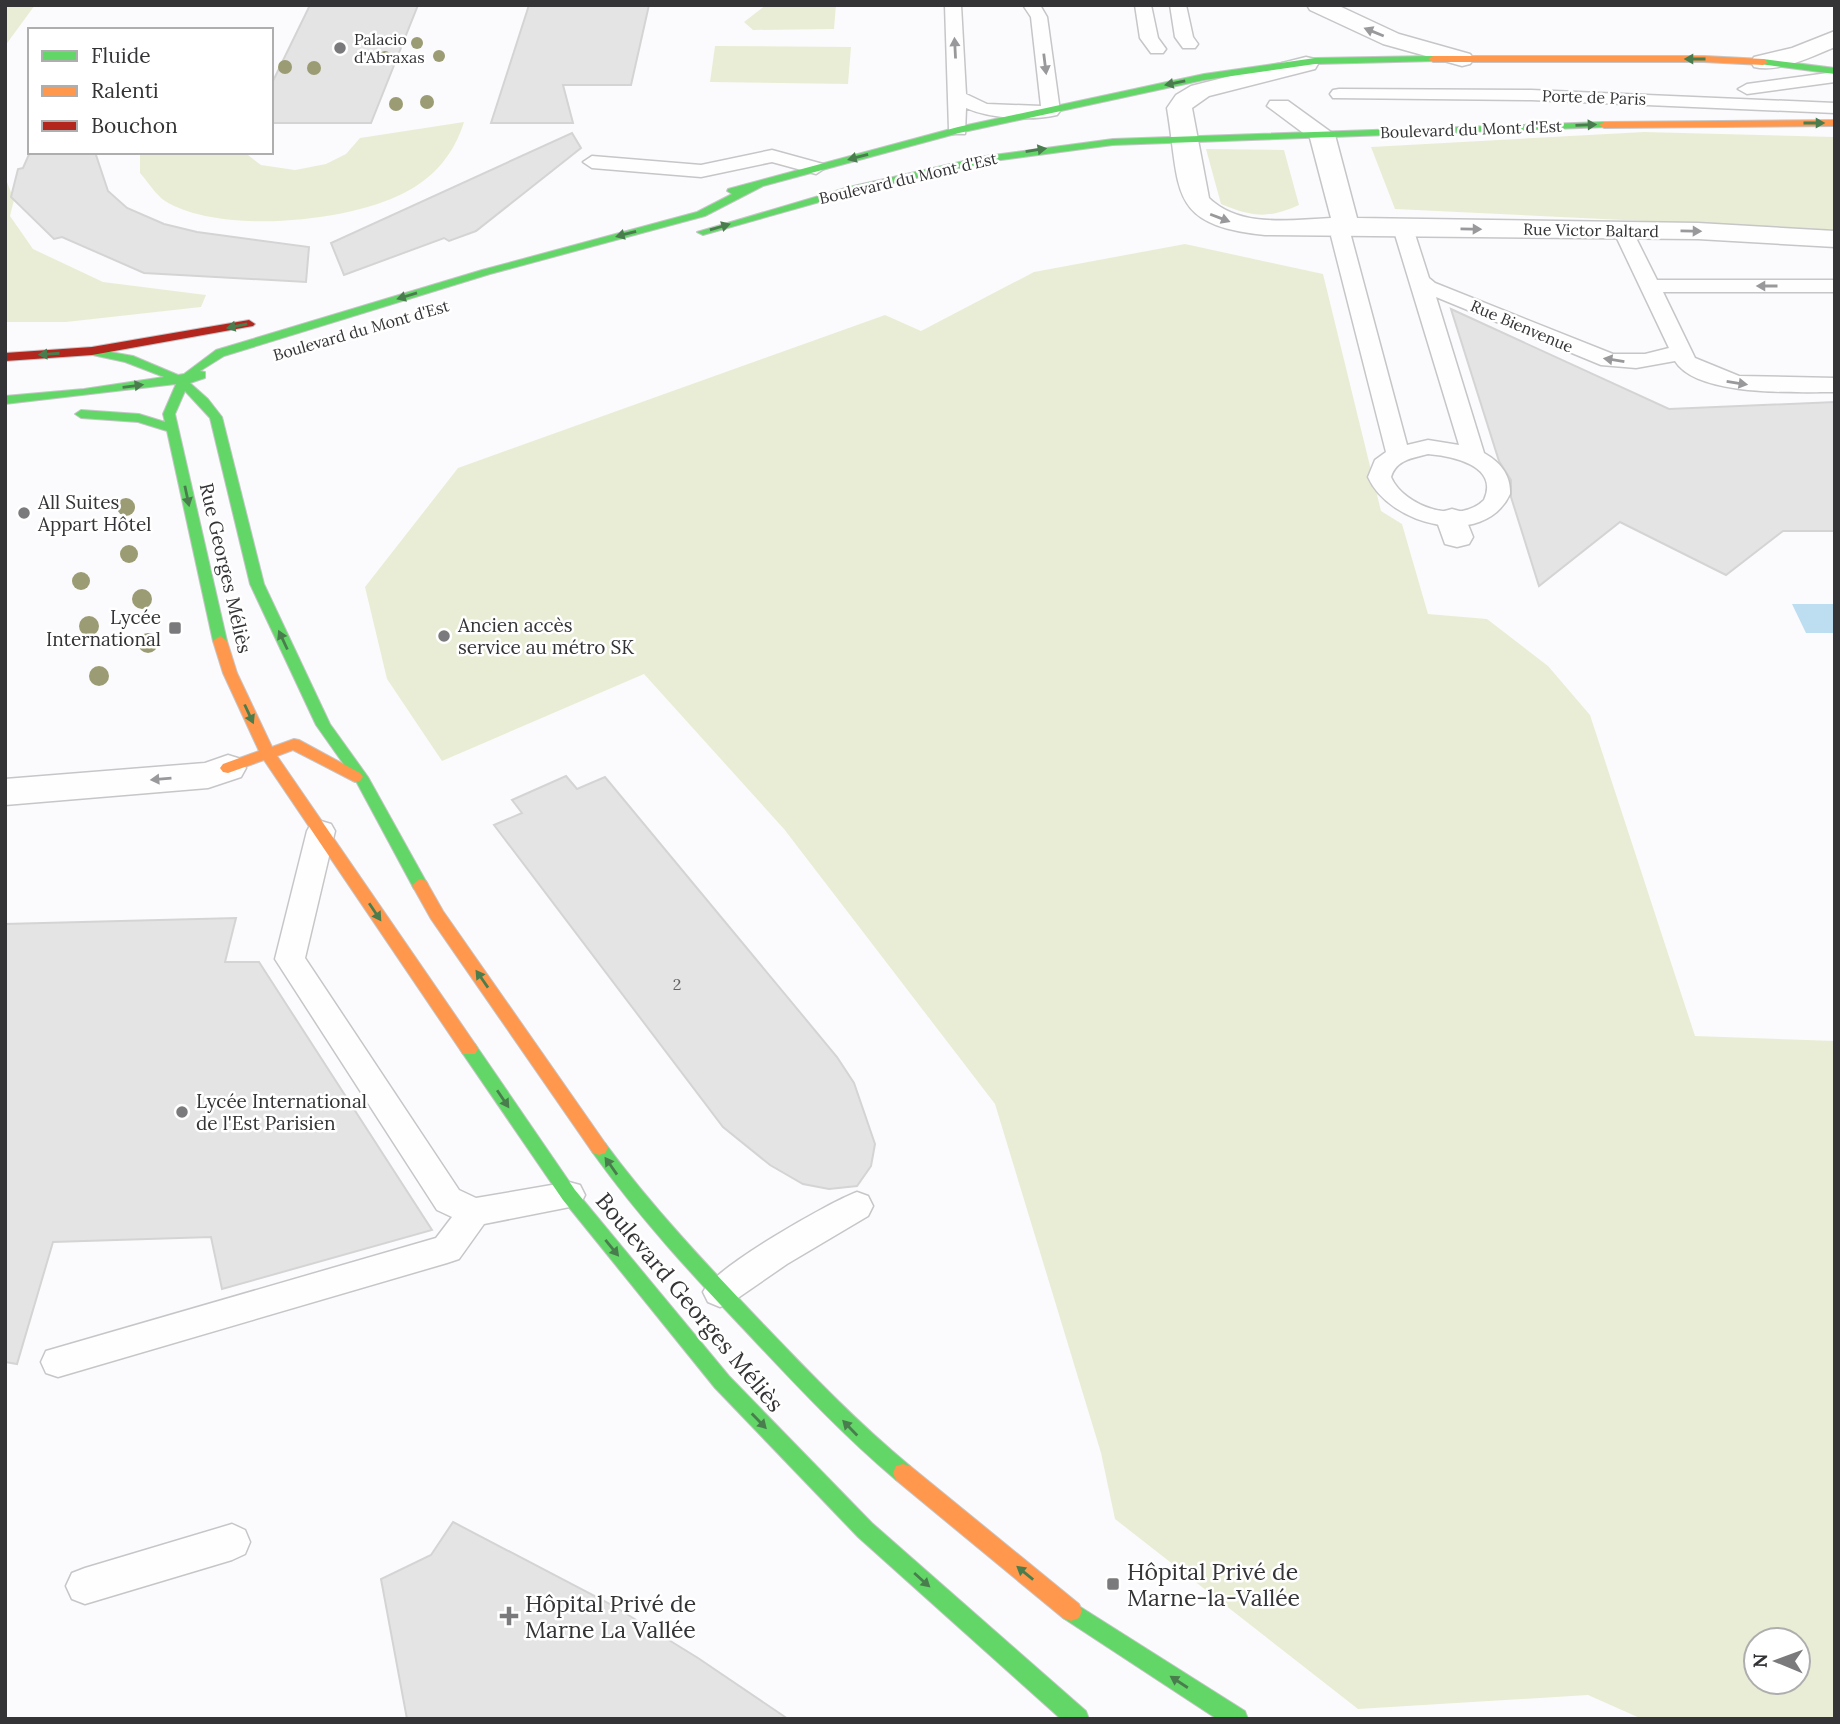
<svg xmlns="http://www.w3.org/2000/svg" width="1840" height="1724" viewBox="0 0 1840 1724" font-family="Lora,serif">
<rect width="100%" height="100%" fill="#fbfbfd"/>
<!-- green -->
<path fill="#eaedd5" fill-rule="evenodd" d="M5,5H35L5,46Z
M766,5H836L834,29L753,30L744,22Z
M715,46L851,47L848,84L710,82Z
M464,122C454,154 434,178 404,193C349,222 220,235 165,201C156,195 148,182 140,173V152H244L261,165L295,170L326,164L346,154L360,138Z
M1644,132L1835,137V230L1395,209L1371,147Z
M1206,149L1284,150L1299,205C1268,219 1253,217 1221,204Z
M5,177L14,200L10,216L33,249L103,282L206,295L201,307L66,322H5Z
M1185,244L1323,274L1381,511L1402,524L1428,614L1487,619L1548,666L1590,715L1695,1036L1835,1041V1719H1642L1588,1695L1358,1709L1115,1519L1101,1453L995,1104L784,829L644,674L442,761L387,679L365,587L458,468L885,315L921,331L1034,272ZM1756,1640H1798V1682H1756Z"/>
<!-- water -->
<path fill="#bdddf0" d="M1792,604H1835V633H1806Z"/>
<!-- building -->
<path fill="#e5e4e4" stroke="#d5d4d4" stroke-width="2" d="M310,5H418L371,123H271V85Z
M529,5H649L631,85H563L573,123H491Z
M572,133L581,148L476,231L449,241L444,238L344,275L331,243Z
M30,152H95L108,191L127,208L164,224L197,232L309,247L306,282L144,273L62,237L54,239L11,197L18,169L23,168Z
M1451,309L1669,409L1835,402V531H1783L1726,575L1620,522L1539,586L1511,497V480L1499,461Z
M566,776L577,789L605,777L837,1057L854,1083L875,1144L871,1166L857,1186L829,1189L803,1184L770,1165L723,1127L494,825L522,813L512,800Z
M236,918L225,962H259L432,1230L222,1289L211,1237L53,1242L17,1364L5,1362V924Z
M453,1522L612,1605L698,1658L788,1719H407L381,1579L431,1555Z"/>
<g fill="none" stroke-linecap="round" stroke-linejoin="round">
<!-- lane casing -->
<g stroke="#c6c6c8" stroke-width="3">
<path id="lane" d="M945,5H961L966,94L987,104L1041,106L1031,17L1023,5H1040L1047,17L1060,111L1057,115C1031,121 991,119 966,108L965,134H951L949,130Z
M1135,5H1151L1158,38L1166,49L1163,53H1151L1140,38Z
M1170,5H1186L1193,37L1198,44L1195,48H1183L1175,37Z
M1835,72V82L1747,94L1738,89L1747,84Z
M1339,89L1531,90L1835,103V113L1531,100L1333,98L1330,94L1333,90Z
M772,150L823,164L825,168L816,174L772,162L701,177L592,168L583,162L592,156L701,165Z
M1346,220L1356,226L1351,236L1407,445L1428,440L1459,445L1393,228L1403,222L1413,228L1429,278L1435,283L1613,354H1645L1669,348L1613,230L1616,226H1630L1657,280H1835V292H1663L1695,358L1739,376L1835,378V392C1797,392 1697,397 1675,361L1636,368L1601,365L1436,297L1484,453C1500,462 1511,475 1510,494C1484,550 1389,525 1368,477L1375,460L1386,452L1331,236L1339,222ZM1428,454C1451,456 1500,465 1484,500C1459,525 1404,507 1391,477C1396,460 1412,458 1428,454Z
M321,821L331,824L335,831L305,958L459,1190L476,1198L569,1182L580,1185L585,1195L580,1205L484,1224L459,1259L447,1263L58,1377L46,1373L41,1362L46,1351L436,1238L452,1217L437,1210L275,959L307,831L311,824Z
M857,1192L868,1196L873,1206L868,1216L787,1264L732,1302L720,1307L708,1302L703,1292C715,1267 828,1203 857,1192Z
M232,1524L245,1530L250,1542L245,1554L232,1560L85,1604L72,1599L66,1586L72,1573L85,1568Z"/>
</g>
<!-- street casing -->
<g stroke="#c6c6c8" stroke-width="3">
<path id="street" d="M1307,5H1337L1399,34L1470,54L1474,59L1470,64L1462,66L1383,44L1310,10Z
M1835,31V47C1813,56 1779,73 1754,67L1751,62L1754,57L1792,48Z
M1306,57L1315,59L1318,64L1315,69L1209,96L1192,108L1209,198C1240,228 1290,220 1331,218L1310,138L1267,106L1270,101H1288L1335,135L1357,218L1698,223L1835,231V247L1698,239L1265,235C1167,225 1181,191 1167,108L1176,95L1191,86Z
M1452,509L1463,512L1473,537L1469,544L1457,547L1445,544L1436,519L1441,512Z
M228,755L241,759L246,768L241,777L208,788L5,805V779L205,763Z"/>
</g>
<!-- fast casing -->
<g stroke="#c6c6c8" stroke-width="2">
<path id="fast" d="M1433,56L1436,57V61L1315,64L1204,80L959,133L763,186L705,216L490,274L224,356L200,371L205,372V378L190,383L208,399L222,417L264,584L330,724L368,777L428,885L420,891L414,889L357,783L316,725L250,584L210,418L185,391L175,414L227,641L220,646L213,641L167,431L138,422L81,418L75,414L81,410L139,414L165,422L163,414L176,384L5,404V396L84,389L164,377L125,362L88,354V348L133,356L178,375L184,374L216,350L482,270L697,212L732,194L727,191L728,189L958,127L1204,74L1315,58Z
M1763,59L1835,68V74L1760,64V60Z
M1604,122L1608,123V127L1113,145L986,162L855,192L703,235L697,232L849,187L986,156L1113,139Z
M469,1042L475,1044L575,1190L729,1376L872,1523L1086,1711L1089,1719H1061L858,1537L715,1388L563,1200L463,1054L460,1049L463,1044Z
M599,1141L605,1143C653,1208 708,1266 764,1325C811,1374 858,1423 910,1466L913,1473L910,1480L903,1482L896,1480C844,1436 798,1387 752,1338C696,1279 641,1220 593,1153L590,1148L593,1143Z
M1071,1601L1245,1711L1248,1719H1217L1063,1618L1060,1611L1063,1604Z"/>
</g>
<!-- slow casing -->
<g stroke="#c6c6c8" stroke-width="2">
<path id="slow" d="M1704,56L1763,59L1768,62L1763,65L1704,62H1433L1428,59L1433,56Z
M1835,120V126L1604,128L1599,125L1604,122Z
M220,636L227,641L237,673L272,747L294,739L299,740L360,773L363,777L360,781L355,782L293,750L277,756L475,1044L478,1049L475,1054H463L264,760L228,773L223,772L220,768L223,764L259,751L223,673L213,641Z
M420,879L426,881L443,911L605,1143L608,1148L605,1153L599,1155L593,1153L431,919L412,885Z
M903,1464L910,1466L1079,1604L1082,1611L1079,1618L1071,1621L1063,1618L896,1480L893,1473L896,1466Z"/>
</g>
<!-- jam casing -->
<g stroke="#c6c6c8" stroke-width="2">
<path id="jam" d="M249,320L255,324L253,326L92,355L5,361V353L92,347Z"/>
</g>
<!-- lane -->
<use href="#lane" fill="#fefeff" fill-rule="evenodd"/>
<!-- street -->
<use href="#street" fill="#fefeff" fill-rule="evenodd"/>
<!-- fast -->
<use href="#fast" fill="#63d668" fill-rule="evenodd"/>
<!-- slow -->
<use href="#slow" fill="#ff974d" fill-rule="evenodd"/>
<!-- jam -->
<use href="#jam" fill="#b3261e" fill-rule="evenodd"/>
</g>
<!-- trees -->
<g fill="#9b9c73">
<circle cx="417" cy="43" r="6"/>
<circle cx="439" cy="56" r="6"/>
<circle cx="385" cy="57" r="6"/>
<circle cx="285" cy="67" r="7"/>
<circle cx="314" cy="68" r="7"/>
<circle cx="427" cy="102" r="7"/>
<circle cx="396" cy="104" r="7"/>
<circle cx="126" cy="507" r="9"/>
<circle cx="129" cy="554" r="9"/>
<circle cx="81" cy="581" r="9"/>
<circle cx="142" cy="599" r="10"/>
<circle cx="89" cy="626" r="10"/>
<circle cx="148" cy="643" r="10"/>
<circle cx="99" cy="676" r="10"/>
</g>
<!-- one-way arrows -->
<defs><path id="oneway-solid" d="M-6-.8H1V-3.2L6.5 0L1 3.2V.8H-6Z" transform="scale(1.75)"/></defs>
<g fill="#99999b">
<use href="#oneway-solid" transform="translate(1374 32) rotate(-158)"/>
<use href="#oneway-solid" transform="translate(955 48) rotate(-93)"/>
<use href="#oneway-solid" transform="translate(1045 64) rotate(83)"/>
<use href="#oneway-solid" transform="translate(1220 218) rotate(21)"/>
<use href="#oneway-solid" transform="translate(1471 229) rotate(1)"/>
<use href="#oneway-solid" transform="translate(1691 231) rotate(1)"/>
<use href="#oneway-solid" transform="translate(1767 286) rotate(-180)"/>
<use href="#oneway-solid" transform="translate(1614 360) rotate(-171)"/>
<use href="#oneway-solid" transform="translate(1737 383) rotate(9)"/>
<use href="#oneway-solid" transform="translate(161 779) rotate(175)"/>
</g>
<g fill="#497d4d">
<use href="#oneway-solid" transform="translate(1695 59) rotate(-180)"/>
<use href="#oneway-solid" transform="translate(1175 83) rotate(168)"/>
<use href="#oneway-solid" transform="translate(1814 123)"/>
<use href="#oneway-solid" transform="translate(1586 125) rotate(-2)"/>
<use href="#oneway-solid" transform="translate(1036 150) rotate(-9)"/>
<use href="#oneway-solid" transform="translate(858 157) rotate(165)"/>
<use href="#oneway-solid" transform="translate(720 227) rotate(-16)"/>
<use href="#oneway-solid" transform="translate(626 234) rotate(165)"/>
<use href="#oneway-solid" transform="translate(407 296) rotate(163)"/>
<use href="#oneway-solid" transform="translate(237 326) rotate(169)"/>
<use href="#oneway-solid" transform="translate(49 354) rotate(176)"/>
<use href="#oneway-solid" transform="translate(133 386) rotate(-7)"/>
<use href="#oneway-solid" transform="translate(187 496) rotate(78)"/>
<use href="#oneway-solid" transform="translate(283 640) rotate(-115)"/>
<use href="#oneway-solid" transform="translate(249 714) rotate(65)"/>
<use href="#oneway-solid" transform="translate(375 912) rotate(56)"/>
<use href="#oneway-solid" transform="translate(482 979) rotate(-125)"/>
<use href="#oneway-solid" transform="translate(503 1099) rotate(56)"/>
<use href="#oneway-solid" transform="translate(611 1166) rotate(-125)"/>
<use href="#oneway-solid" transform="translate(612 1248) rotate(51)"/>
<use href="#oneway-solid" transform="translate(759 1421) rotate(46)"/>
<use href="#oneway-solid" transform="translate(850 1428) rotate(-134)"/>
<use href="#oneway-solid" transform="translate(1025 1573) rotate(-141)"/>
<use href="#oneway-solid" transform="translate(922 1580) rotate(42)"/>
<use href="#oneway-solid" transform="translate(1179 1682) rotate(-147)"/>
</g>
<!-- markers -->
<g fill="#7a7a7c" stroke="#fff" stroke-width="2.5">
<circle cx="340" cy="48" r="7"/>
<circle cx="24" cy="513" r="7"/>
<rect x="168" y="621" width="14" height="14" rx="3.5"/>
<circle cx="444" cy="636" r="7"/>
<circle cx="182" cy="1112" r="7"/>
<rect x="1106" y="1577" width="14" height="14" rx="3.5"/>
<path d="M505.5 1605.5h7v7h7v7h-7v7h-7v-7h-7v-7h7z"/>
</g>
<g text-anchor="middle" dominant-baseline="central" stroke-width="5" stroke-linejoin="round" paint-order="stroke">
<!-- far-poi labels -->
<g font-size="16" fill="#343437" stroke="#fff" text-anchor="start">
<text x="354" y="39">Palacio<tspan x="354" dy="18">d'Abraxas</tspan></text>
</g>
<!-- far-street labels -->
<g font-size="16" fill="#343437" stroke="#fff">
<text transform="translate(1594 97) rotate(2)">Porte de Paris</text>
<text transform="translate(1471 129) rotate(-2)">Boulevard du Mont d'Est</text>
<text transform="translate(908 178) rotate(-13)">Boulevard du Mont d'Est</text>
<text transform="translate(1591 230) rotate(1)">Rue Victor Baltard</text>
<text transform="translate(1522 326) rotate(23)">Rue Bienvenue</text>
<text transform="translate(361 330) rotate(-16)">Boulevard du Mont d'Est</text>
</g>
<!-- number labels -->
<g font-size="16" fill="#616163">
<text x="677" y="984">2</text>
</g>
<!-- poi labels -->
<g font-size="19" fill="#343437" stroke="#fff" text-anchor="start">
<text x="38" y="502">All Suites<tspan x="38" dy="22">Appart Hôtel</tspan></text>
<text x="161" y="617" text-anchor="end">Lycée<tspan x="161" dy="22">International</tspan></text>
<text x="458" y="625">Ancien accès<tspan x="458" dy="22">service au métro SK</tspan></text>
<text x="196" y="1101">Lycée International<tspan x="196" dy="22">de l'Est Parisien</tspan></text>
</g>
<!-- street labels -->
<g font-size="19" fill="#343437" stroke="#fff">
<text transform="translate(226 568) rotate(77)">Rue Georges Méliès</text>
</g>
<!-- near-street labels -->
<g font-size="23" fill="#343437" stroke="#fff">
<text transform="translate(690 1302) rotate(50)">Boulevard Georges Méliès</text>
</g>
<!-- near-poi labels -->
<g font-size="23" fill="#343437" stroke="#fff" text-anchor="start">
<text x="1127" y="1571">Hôpital Privé de<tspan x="1127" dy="26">Marne-la-Vallée</tspan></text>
<text x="525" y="1603">Hôpital Privé de<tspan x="525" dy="26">Marne La Vallée</tspan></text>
</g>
</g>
<!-- border -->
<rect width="1840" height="1724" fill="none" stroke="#343437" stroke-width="14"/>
<!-- legend -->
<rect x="28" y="28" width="245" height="126" fill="#ffffff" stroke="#aeaeaf" stroke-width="2"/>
<rect x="42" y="51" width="35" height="10" fill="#63d668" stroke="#aeaeaf" stroke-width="2"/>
<text x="91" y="63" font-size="21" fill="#343437">Fluide</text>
<rect x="42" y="86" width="35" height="10" fill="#ff974d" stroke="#aeaeaf" stroke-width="2"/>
<text x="91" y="98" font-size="21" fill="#343437">Ralenti</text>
<rect x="42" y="121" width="35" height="10" fill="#b3261e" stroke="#aeaeaf" stroke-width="2"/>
<text x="91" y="133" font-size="21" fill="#343437">Bouchon</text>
<!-- north arrow -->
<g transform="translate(1777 1661) rotate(271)"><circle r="33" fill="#ffffff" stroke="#aeaeaf" stroke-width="2"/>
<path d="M0-5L12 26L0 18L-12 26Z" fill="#7a7a7c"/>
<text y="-10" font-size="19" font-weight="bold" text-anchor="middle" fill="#343437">N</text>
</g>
</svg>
